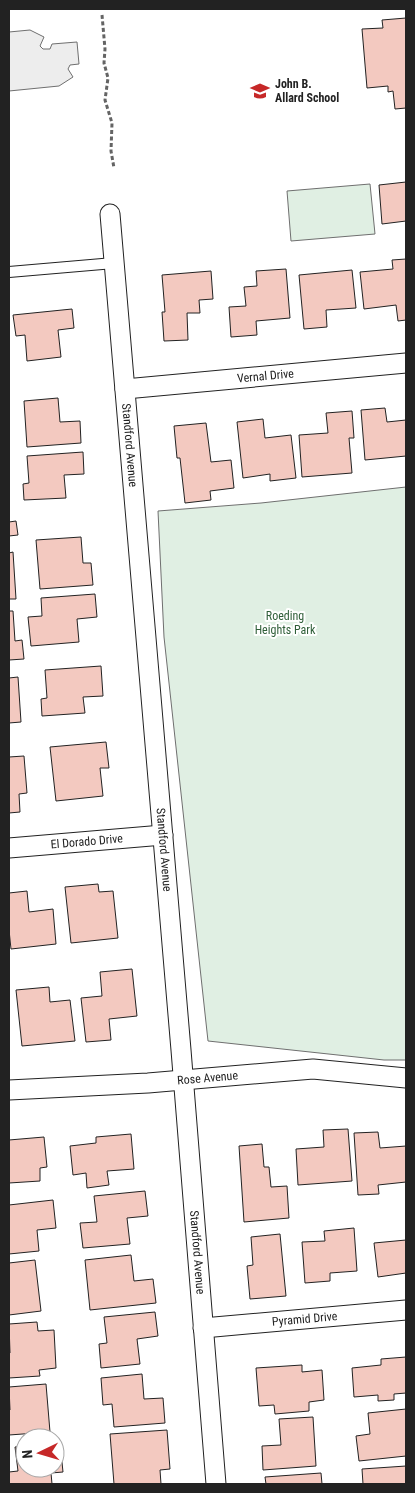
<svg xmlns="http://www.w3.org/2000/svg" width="415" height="1493" viewBox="0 0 415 1493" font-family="'Roboto Condensed',sans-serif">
<rect width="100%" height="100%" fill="#fff"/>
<!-- green -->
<path fill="#e0efe3" stroke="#6f6f6f" d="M370,184L375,234L291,241L287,191Z
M406,487V1060H384L208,1041L164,637L158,511L261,503Z"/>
<!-- parking -->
<path fill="#ededed" stroke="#6f6f6f" d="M30,30L44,37L40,46L43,49H50L52,44L77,42L79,64L70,65L68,69L73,77L59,86L9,91V32Z"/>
<!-- building -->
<path fill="#f3c9c0" stroke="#222" d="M406,18V108L395,109L393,91L388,92V86L367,88L362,29L383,28L382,20Z
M406,182V221L382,224L379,185Z
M406,259V320L398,321L396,305L364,309L360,272L393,269L392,260Z
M286,269L290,318L256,321L257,335L231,337L229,307L246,306L244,287L257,286L256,271Z
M352,270L356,308L326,310L327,327L304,329L299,275Z
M211,271L213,299L199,300L200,313H187L188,340L164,341L162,312H165L162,275Z
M72,309L74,328L58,330L61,357L27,361L25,335L16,336L13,315Z
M58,398L60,422L80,421L81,443L27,447L24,401Z
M385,408L387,422L406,420V456L365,460L361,410Z
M352,411L354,438H349L352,473L302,477L299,435L328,433L326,413Z
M263,419L265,438L291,435L296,478L270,481V474L243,478L237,422Z
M206,423L211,462L231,460L234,488L210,491L211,500L185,503L180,458H177L174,426Z
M83,452L84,474L64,475L66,498L24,500L23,484L29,483L27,456Z
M16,521L18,535L9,536V522Z
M81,537L83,563H91L93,585L40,589L36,540Z
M13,552L16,599H9V553Z
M95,594L97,617L77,619L79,642L31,646L28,617L42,616L41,598Z
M9,611H13L15,641L22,640L24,659L9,660Z
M101,666L103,696L83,697L85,713L42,716L41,699L47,698L45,670Z
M18,677L21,722L9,723V678Z
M106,742L109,768H100L103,796L56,801L50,747Z
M24,756L27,793L19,794L20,812L9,813V757Z
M98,884L99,892L113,891L118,938L71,943L65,887Z
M27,891L29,912L53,909L56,944L11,949L9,930V893Z
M132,969L137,1016L109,1019L111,1040L86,1042L81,998L102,996L100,972Z
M49,987L50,1002L70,1000L75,1041L22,1046L16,990Z
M348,1129L352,1181L298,1185L296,1149L324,1147L323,1130Z
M378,1132L380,1148L406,1146V1182L378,1185L379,1194L358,1195L354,1133Z
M131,1134L134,1169L107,1171L109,1185L87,1188L86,1173L73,1175L70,1146L96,1143V1137Z
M44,1137L47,1167L40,1168V1181L9,1183V1140Z
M262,1144L264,1167H269L271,1187L287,1186L289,1218L244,1222L239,1146Z
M145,1191L148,1216L127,1218L130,1244L83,1248L80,1223L97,1222L94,1196Z
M53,1200L56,1228L37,1230L39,1251L9,1254V1205Z
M354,1228L357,1271L330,1273V1281L305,1283L302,1242L325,1241L324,1231Z
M280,1234L286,1296L250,1299L247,1266L253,1265L251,1237Z
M406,1240V1273L378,1277L374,1243Z
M131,1255L134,1281L153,1279L156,1303L90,1310L85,1260Z
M35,1260L41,1311L9,1315V1263Z
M155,1312L158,1336L137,1339L140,1364L101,1368L99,1344L107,1343L104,1317Z
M37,1322L38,1331L54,1330L56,1368L39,1370L40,1376L9,1378V1353H10L9,1324Z
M406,1357V1393L394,1394V1400L378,1401V1395L354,1397L352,1368L381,1365V1359Z
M302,1365V1372L322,1370L324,1400L309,1402V1411L275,1414L274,1405L259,1406L256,1368Z
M142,1374L144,1399L163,1398L165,1423L114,1427L112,1404L103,1405L101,1378Z
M46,1384L50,1432L9,1435V1410H10L9,1387Z
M406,1409V1456L359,1461L356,1436L370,1434L368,1413Z
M313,1417L316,1466L263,1470L262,1446L281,1445L279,1419Z
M167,1430L170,1469L160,1470L161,1484H114L110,1434Z
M55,1443H60L63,1472L51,1473L52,1484H9V1472L18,1471L15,1447L25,1446V1468H55Z
M406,1466V1484H363L362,1469Z
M321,1473L322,1484H266L265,1477Z"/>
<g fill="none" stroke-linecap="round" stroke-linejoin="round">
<!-- lane casing -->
<g stroke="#222" stroke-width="12">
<path id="lane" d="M9,272L114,263"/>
</g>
<!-- street casing -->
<g stroke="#222" stroke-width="21">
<g id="street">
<path id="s1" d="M110,214L181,1050L216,1484"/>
<path id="s2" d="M125,389L406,363"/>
<path id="s3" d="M9,848L163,835"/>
<path id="s4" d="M9,1090L148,1083L313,1069L406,1078"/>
<path id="s5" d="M203,1328L406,1310"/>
</g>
</g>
<!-- path -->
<path stroke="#646464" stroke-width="3" stroke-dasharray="4 2.5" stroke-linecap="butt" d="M102,15L105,49L104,63L108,78L105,100L112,123L111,151L114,168"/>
<!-- lane -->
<use href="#lane" stroke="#fff" stroke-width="10"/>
<!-- street -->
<use href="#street" stroke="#fff" stroke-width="19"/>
</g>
<!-- icons -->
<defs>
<g id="school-bare" transform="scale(1.5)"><path d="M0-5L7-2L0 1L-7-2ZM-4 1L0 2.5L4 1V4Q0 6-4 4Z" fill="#c62828" stroke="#fff" stroke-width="2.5" paint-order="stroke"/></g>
</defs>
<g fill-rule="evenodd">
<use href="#school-bare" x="260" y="91"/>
</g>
<g text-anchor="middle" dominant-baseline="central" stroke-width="4" stroke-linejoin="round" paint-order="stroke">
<!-- poi labels -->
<g font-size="12" font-weight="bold" fill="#222" stroke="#fff" text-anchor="start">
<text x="275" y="84">John B.<tspan x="275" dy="14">Allard School</tspan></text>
</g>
<!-- street labels -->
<g font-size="12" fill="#222" stroke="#fff">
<text stroke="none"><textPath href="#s2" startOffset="141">Vernal Drive</textPath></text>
<text stroke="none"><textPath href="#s1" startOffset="232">Standford Avenue</textPath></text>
<text stroke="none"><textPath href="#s3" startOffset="78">El Dorado Drive</textPath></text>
<text stroke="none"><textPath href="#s1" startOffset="638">Standford Avenue</textPath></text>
<text stroke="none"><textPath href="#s4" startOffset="199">Rose Avenue</textPath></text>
<text stroke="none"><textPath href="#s1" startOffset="1042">Standford Avenue</textPath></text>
<text stroke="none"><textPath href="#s5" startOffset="102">Pyramid Drive</textPath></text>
</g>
<!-- park labels -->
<g font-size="12" fill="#2f5e38" stroke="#fff">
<text x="285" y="616">Roeding<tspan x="285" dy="14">Heights Park</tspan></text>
</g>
</g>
<!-- border -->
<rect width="415" height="1493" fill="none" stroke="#222222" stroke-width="20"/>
<!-- north arrow -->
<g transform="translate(40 1453) rotate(265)"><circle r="24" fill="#ffffff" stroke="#a7a7a7"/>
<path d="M0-4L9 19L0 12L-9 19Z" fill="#c62828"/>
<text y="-8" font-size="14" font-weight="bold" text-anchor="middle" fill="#222222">N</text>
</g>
</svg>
